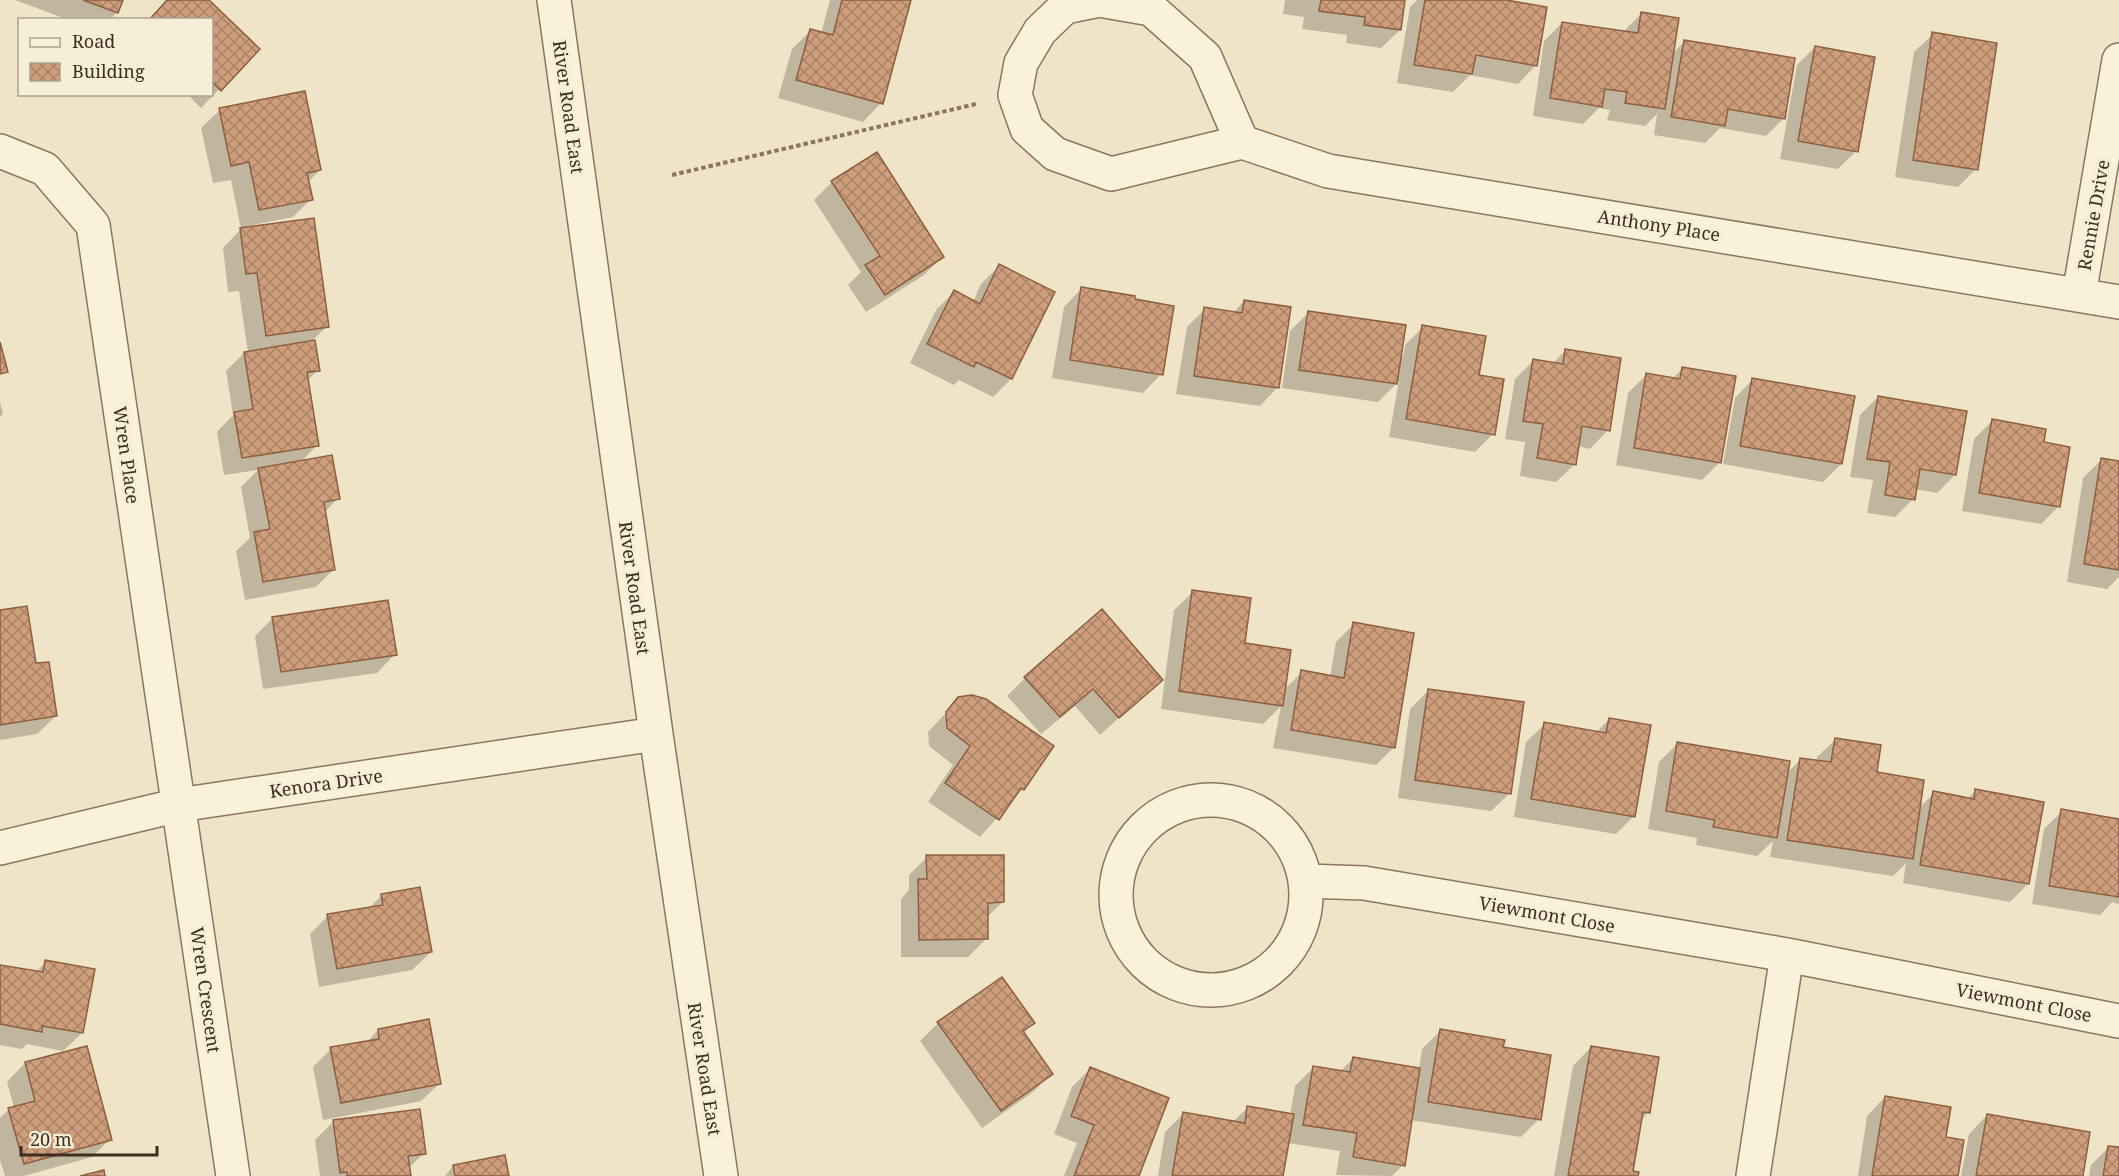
<svg xmlns="http://www.w3.org/2000/svg" width="2119" height="1176" viewBox="0 0 2119 1176" font-family="'Noto Serif',serif">
<defs>
<pattern id="building-cross-hatch" width="8" height="8" patternUnits="userSpaceOnUse" patternTransform="scale(1.5)"><rect width="8" height="8" fill="#cf9f7d"/><path d="M0 0l8 8M0 8l8-8" fill="none" stroke="#a98266"/></pattern>
</defs>
<rect width="100%" height="100%" fill="#f0e4c8"/>
<!-- shadow -->
<path fill="#0003" d="M15,0H121L117,12L110,20H69Z
M168,0H207L258,49L201,108L187,94H212V20Z
M830,0H910L881,103L863,122L778,98L792,49L810,31L821,34Z
M1285,0H1403L1400,30L1381,48L1346,43L1347,35L1302,29L1304,17L1283,14Z
M1417,0H1496L1536,65L1518,84L1470,75L1453,92L1397,83L1410,7Z
M1641,14L1672,54L1685,41L1784,118L1766,136L1720,128L1705,143L1654,135L1657,114L1645,126L1607,120L1610,110L1599,108L1583,124L1533,116L1544,41L1562,23L1623,32Z
M1933,34L1976,169L1958,187L1895,177L1914,52Z
M1815,47L1856,151L1838,169L1780,159L1797,65Z
M220,110L320,170L308,182L311,199L293,217L248,226L327,326L313,340L318,370L307,381L317,445L301,462L338,498L324,513L334,569L316,587L245,600L236,551L250,538L241,487L258,470L224,475L217,432L233,415L226,371L244,353H248L239,291L228,292L223,248L241,229L231,180L213,183L201,128Z
M832,182L942,257L924,275L866,312L848,285L861,272L814,200Z
M999,266L1011,379L993,397L959,380L954,385L910,363L936,310L954,292L973,302L981,284Z
M1082,288L1161,374L1143,393L1052,378L1064,307Z
M1244,301L1278,387L1260,406L1176,394L1187,327L1205,309L1233,313Z
M1309,312L1403,356L1405,345L1423,327L1477,376L1493,434L1475,452L1389,437L1399,381L1378,402L1282,388L1290,331Z
M1565,351L1608,430L1590,449L1578,446L1575,464L1556,482L1520,476L1525,442L1505,439L1515,379L1533,361L1552,364Z
M1682,369L1720,462L1702,480L1616,465L1628,393L1646,375L1672,379Z
M1753,379L1841,464L1823,482L1723,464L1735,398Z
M1878,397L1955,475L1937,493L1915,489L1913,499L1895,517L1867,513L1873,480L1850,477L1860,415Z
M0,402L3,414L0,417Z
M1992,421L2059,506L2041,524L1962,511L1974,439Z
M2101,460L2119,463V577L2107,589L2067,582L2083,478Z
M1193,592L1284,690L1302,672L1330,677L1336,642L1354,624L1394,747L1376,765L1273,748L1281,706L1263,724L1161,709L1174,610Z
M0,611L35,665L56,716L37,734L0,740Z
M273,618L395,654L377,673L263,689L255,636Z
M1025,678L1161,680L1100,735L1075,706L1041,734L1007,696Z
M1429,690L1510,793L1491,811L1398,798L1410,709Z
M959,699L1023,789L980,837L928,802L953,765L929,746L928,732Z
M1609,719L1634,816L1616,834L1514,817L1526,742L1545,724L1596,733Z
M1836,739L1919,808L1934,793L1967,799L1976,791L2028,884L2010,902L1903,883L1906,863L1893,876L1770,857L1773,841L1757,856L1696,845L1697,838L1648,829L1659,762L1677,744L1786,774L1801,759L1817,762V757Z
M2062,811L2119,820V904L2112,902L2100,915L2032,904L2044,829Z
M927,857L1003,902L986,918L987,938L968,957H901V899L909,890V875Z
M382,895L431,952L412,970L319,987L310,934L328,916L368,909Z
M46,962L82,1033L63,1051L27,1044L22,1049L0,1045V967L35,973Z
M938,1023H1033L1023,1034L1051,1074L1033,1092L982,1128L920,1041Z
M378,1030L440,1083L421,1101L323,1120L313,1067L331,1049L366,1043Z
M1440,1031L1502,1048L1539,1119L1521,1137L1410,1120L1403,1165L1392,1176L1336,1175L1340,1151L1288,1143L1282,1176H1158L1165,1132L1184,1113L1233,1122L1248,1107L1290,1115L1295,1086L1313,1068L1340,1072L1353,1058L1419,1069L1422,1049Z
M1591,1047L1657,1058L1648,1113L1640,1121L1631,1172L1636,1176H1554L1573,1066Z
M86,1048L110,1139L92,1157L24,1176H5L0,1160V1118L9,1109L14,1108L7,1082L25,1063Z
M1090,1069L1137,1176H1064L1077,1143L1054,1134L1072,1087Z
M1885,1097L1944,1138L1957,1176H1858L1867,1116Z
M1987,1115L2081,1176H1961L1969,1134Z
M333,1122L424,1153L408,1169L409,1176H320L315,1140Z
M2109,1147L2119,1149V1176H2089L2091,1165Z
M453,1166L508,1176H445Z"/>
<!-- building -->
<path fill="url(#building-cross-hatch)" stroke="#8d5f41" stroke-width="1.5" d="M83,0H123L118,13Z
M167,0H209L260,49L221,91L212,82V20H149Z
M842,0H911L883,104L796,80L810,29L833,35Z
M1321,0H1405L1401,30L1364,25L1365,17L1319,11Z
M1425,0H1506L1547,7L1537,66L1476,55L1472,74L1414,65Z
M1641,12L1679,18L1665,109L1625,103L1627,92L1605,89L1602,107L1550,98L1562,22L1638,33Z
M1932,32L1997,43L1978,170L1913,160Z
M1684,40L1795,58L1785,119L1728,109L1725,126L1671,117Z
M1815,46L1875,57L1858,152L1798,141Z
M305,91L321,170L307,173L313,200L259,210L249,162L231,166L219,108Z
M877,152L944,257L885,295L865,265L880,256L831,181Z
M314,218L329,327L266,336L257,273L246,274L240,228Z
M999,264L1055,292L1012,379L976,362L974,367L927,344L954,290L980,304Z
M1081,287L1135,296V299L1174,306L1163,375L1070,360Z
M1244,300L1291,307L1279,388L1194,376L1204,307L1242,313Z
M1308,311L1406,325L1397,384L1299,370Z
M1422,325L1486,336L1479,375L1504,379L1495,435L1406,419Z
M315,340L320,371L307,372L319,446L242,458L234,412L253,409L244,352Z
M0,342L8,372L0,374Z
M1565,349L1621,358L1610,431L1582,426L1576,465L1537,458L1543,424L1523,421L1533,359L1563,364Z
M1682,367L1736,376L1721,463L1634,448L1646,373L1680,379Z
M1752,378L1855,396L1842,464L1740,446Z
M1878,396L1967,411L1956,475L1920,469L1915,500L1885,495L1890,462L1867,459Z
M1992,419L2046,429L2044,442L2070,447L2060,507L1979,493Z
M332,455L340,499L324,502L335,570L263,582L254,532L270,529L258,468Z
M2101,458L2119,461V570L2084,564Z
M1192,590L1251,598L1245,643L1291,650L1283,706L1179,691Z
M388,600L397,655L281,672L272,617Z
M27,606L36,663L49,662L57,716L0,725V610Z
M1102,609L1163,680L1119,718L1093,689L1060,717L1024,677Z
M1353,622L1414,633L1395,748L1291,730L1301,670L1344,678Z
M1428,689L1524,702L1511,794L1415,780Z
M972,695L986,699L1054,746L1024,790L1021,788L999,820L945,783L970,746L947,728L946,712L958,697Z
M1609,718L1651,725L1635,817L1531,799L1544,722L1606,733Z
M1835,738L1881,745L1877,772L1924,780L1913,859L1787,840L1800,758L1831,762Z
M1677,742L1790,761L1777,838L1713,827L1715,820L1666,811Z
M1975,789L2044,802L2029,884L1920,865L1933,791L1974,799Z
M2061,809L2119,819V897L2049,886Z
M926,855H1004V902L988,903V939L919,940L918,879H927Z
M420,887L432,952L337,969L327,914L383,905L381,894Z
M45,960L95,969L83,1033L42,1026V1032L0,1024V965L43,972Z
M1002,977L1035,1023L1023,1031L1053,1074L1001,1111L937,1022Z
M429,1019L441,1084L341,1103L330,1047L379,1039L378,1029Z
M1440,1029L1505,1040L1503,1047L1551,1055L1541,1120L1428,1102Z
M87,1046L112,1140L24,1164L8,1108L35,1101L25,1062Z
M1591,1046L1659,1057L1650,1113L1643,1112L1633,1171L1639,1172L1638,1176H1568Z
M1353,1057L1420,1068L1405,1166L1353,1157L1357,1133L1303,1125L1313,1066L1350,1072Z
M1090,1067L1169,1098L1139,1176H1074L1094,1125L1071,1116Z
M1885,1096L1951,1107L1946,1137L1964,1140L1958,1176H1872Z
M1247,1106L1294,1114L1283,1176H1172L1183,1112L1245,1123Z
M420,1109L426,1154L408,1156L411,1176H347V1172L340,1173L333,1120Z
M1987,1114L2090,1132L2083,1176H1976Z
M2108,1146L2119,1147V1176H2103Z
M505,1155L509,1176H455L453,1165Z
M104,1170L105,1176H80Z"/>
<g fill="none" stroke-linecap="round" stroke-linejoin="round">
<!-- minor casing -->
<g stroke="#8d765c" stroke-width="36">
<path id="minor" d="M554,0L656,734L721,1176
M1242,142L1205,57L1151,9L1099,0L1065,7L1040,31L1021,63L1015,95L1027,129L1055,154L1111,174L1242,142L1328,171L2119,302
M0,151L45,169L93,225L233,1176
M2079,295L2119,60
M1116 895a95 95 0 1 1 190 0a95 95 0 1 1-190 0Z
M0,848L179,805L656,734
M1306,881L1364,883L1787,955L2119,1021
M1753,1176L1787,955"/>
</g>
<!-- path -->
<path stroke="#8d765c" stroke-width="4" stroke-dasharray="4.5 3" stroke-linecap="butt" d="M672,175L976,104"/>
<!-- minor -->
<use href="#minor" stroke="#faf1dc" stroke-width="33"/>
</g>
<g text-anchor="middle" dominant-baseline="central" stroke-width="6" stroke-linejoin="round" paint-order="stroke">
<!-- street labels -->
<g font-size="18" fill="#3d2e20" stroke="#f7eed8">
<text transform="translate(569 107) rotate(82)">River Road East</text>
<text transform="translate(2093 215) rotate(-80)">Rennie Drive</text>
<text transform="translate(1659 225) rotate(9)">Anthony Place</text>
<text transform="translate(127 455) rotate(82)">Wren Place</text>
<text transform="translate(635 588) rotate(82)">River Road East</text>
<text transform="translate(326 783) rotate(-8)">Kenora Drive</text>
<text transform="translate(1547 914) rotate(10)">Viewmont Close</text>
<text transform="translate(206 990) rotate(82)">Wren Crescent</text>
<text transform="translate(2024 1002) rotate(11)">Viewmont Close</text>
<text transform="translate(705 1069) rotate(81)">River Road East</text>
</g>
</g>
<!-- legend -->
<rect x="18" y="18" width="195" height="78" fill="#f7eed8" stroke="#ada18e" stroke-width="1.5"/>
<rect x="30" y="38" width="30" height="9" fill="#faf1dc" stroke="#ada18e" stroke-width="1.5"/>
<text x="72" y="48" font-size="18" fill="#3d2e20">Road</text>
<rect x="30" y="63" width="30" height="18" fill="url(#building-cross-hatch)" stroke="#ada18e" stroke-width="1.5"/>
<text x="72" y="78" font-size="18" fill="#3d2e20">Building</text>
<!-- scale -->
<path d="M21 1146v9h136v-9" fill="none" stroke="#3d2e20" stroke-width="3"/>
<text x="30" y="1146" font-size="18" fill="#3d2e20" stroke="#f7eed8" stroke-width="4.5" paint-order="stroke">20 m</text>
</svg>
